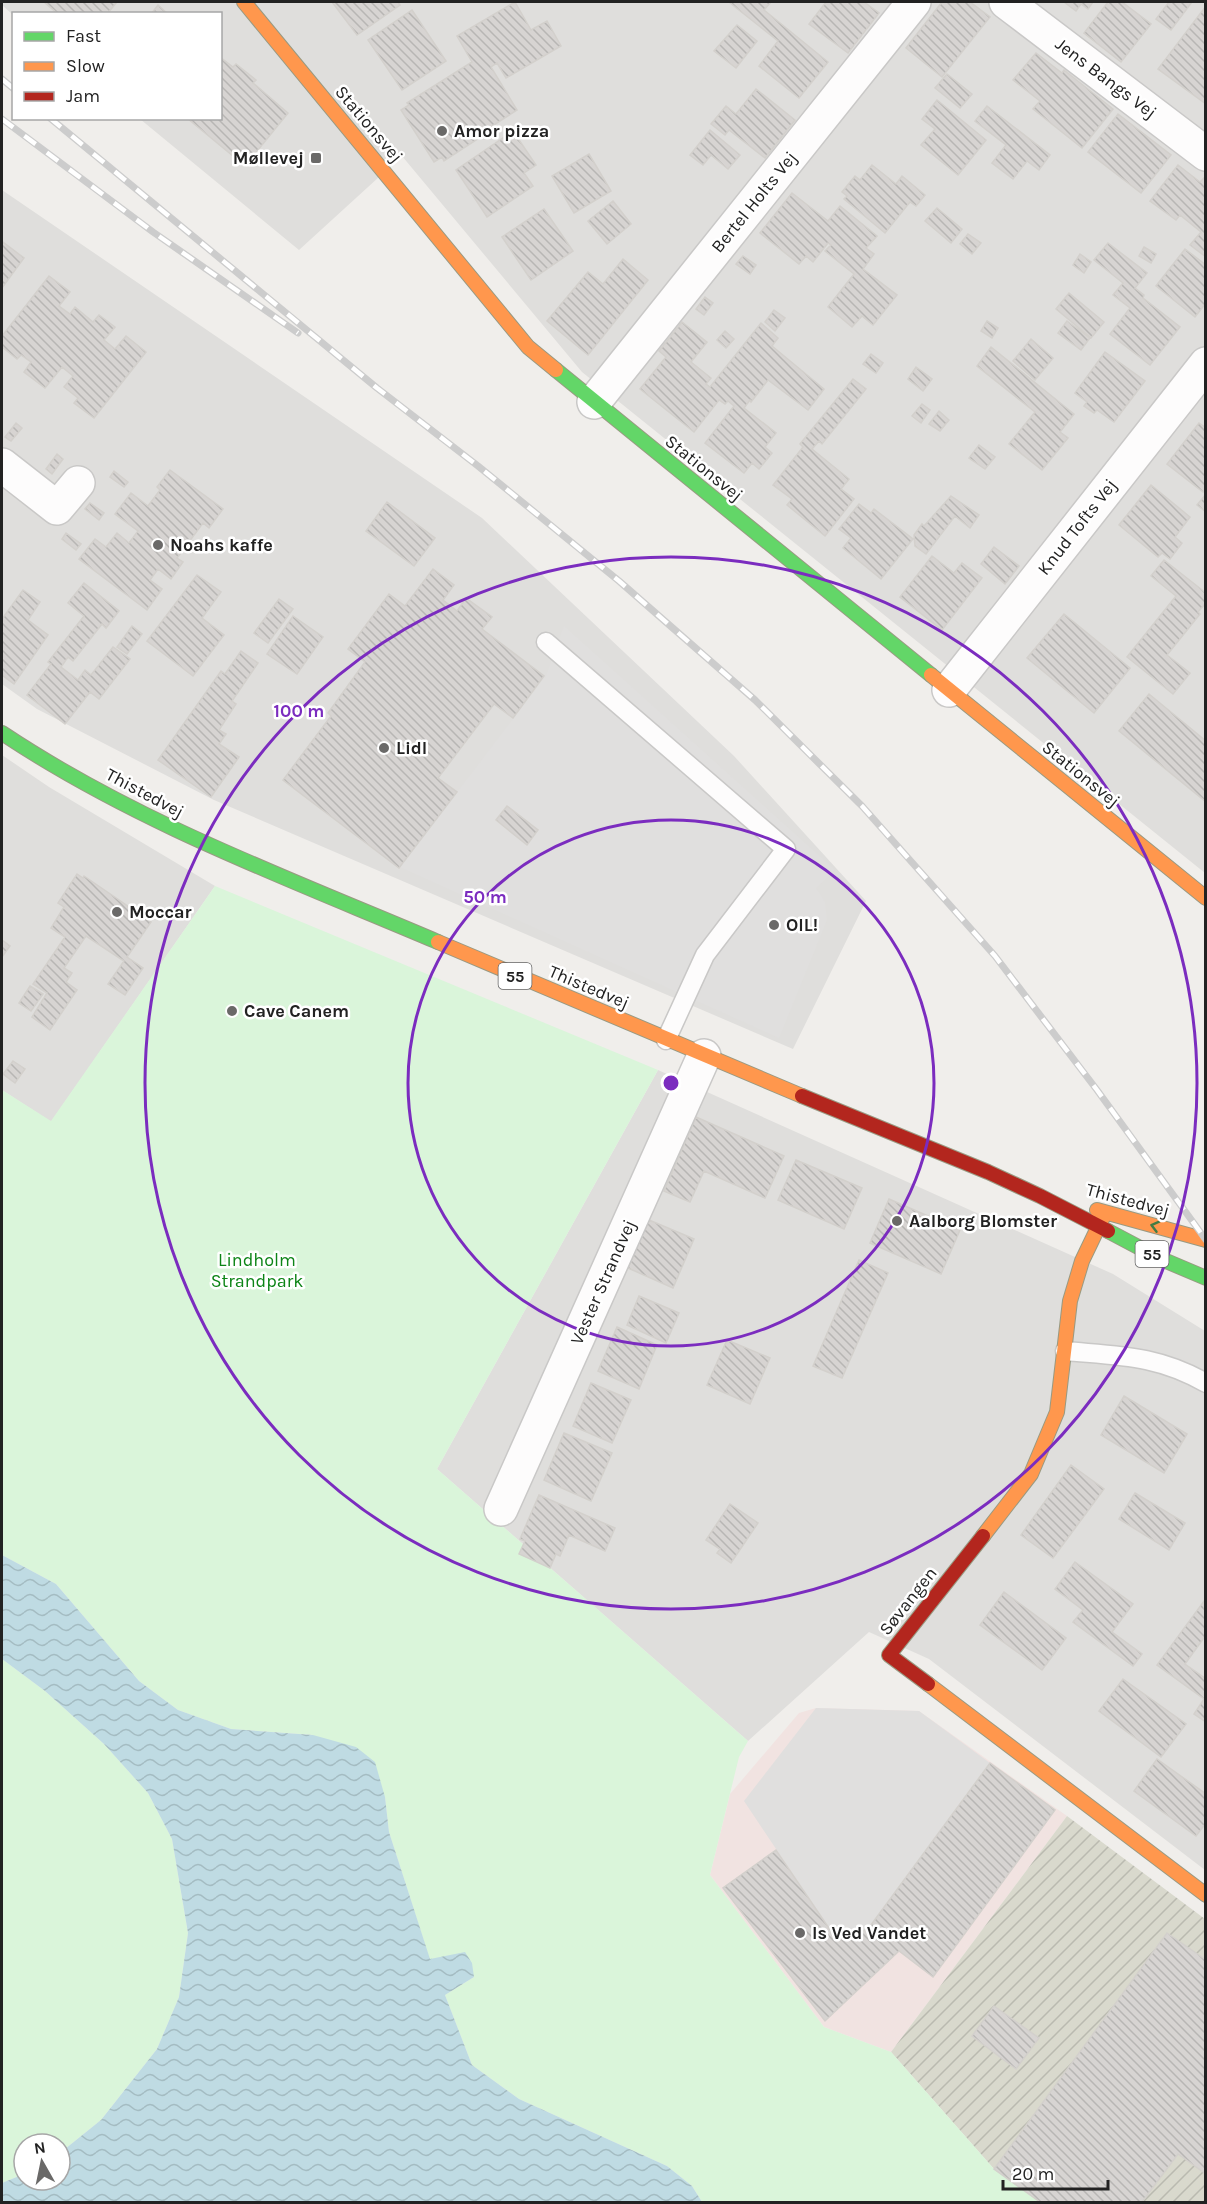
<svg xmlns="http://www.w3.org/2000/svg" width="1207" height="2204" viewBox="0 0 1207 2204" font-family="Karla,sans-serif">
<defs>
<pattern id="construction-furrows" width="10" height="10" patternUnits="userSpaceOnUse" patternTransform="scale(1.5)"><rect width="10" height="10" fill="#d9d9cd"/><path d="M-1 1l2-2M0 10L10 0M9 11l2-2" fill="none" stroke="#babab0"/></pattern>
<pattern id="water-waves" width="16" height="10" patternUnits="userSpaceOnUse" patternTransform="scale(1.5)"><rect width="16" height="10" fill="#bfdbe3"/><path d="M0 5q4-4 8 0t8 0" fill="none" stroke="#a4bcc2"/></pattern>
<pattern id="building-back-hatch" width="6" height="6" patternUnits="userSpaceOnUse" patternTransform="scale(1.5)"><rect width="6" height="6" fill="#d7d4d2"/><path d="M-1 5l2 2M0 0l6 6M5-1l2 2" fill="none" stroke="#b8b6b4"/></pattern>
</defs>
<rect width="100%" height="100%" fill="#f0eeeb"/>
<!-- residential -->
<path fill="#dfdedc" d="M2,2H1205V873L582,372L402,156L299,250L140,119L220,118V14L13,15L2,5Z
M2,190L482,518L734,756L866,901L793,1049L214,800L37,709L2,684Z
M2,755L49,787L215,886L51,1122L2,1090Z
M658,1070L1113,1274L1205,1331V1870L929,1659L869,1632L748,1741L437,1469Z"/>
<!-- commercial -->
<path fill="#f1e3e1" d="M816,1708L919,1711L1067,1816L891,2052L824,2027L710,1875L730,1794L799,1713Z"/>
<!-- construction -->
<path fill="url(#construction-furrows)" d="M1067,1816L1205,1919V2202H1040L994,2169L891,2052Z"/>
<!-- park -->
<path fill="#daf5da" d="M215,886L658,1070L437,1469L748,1741L739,1757L710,1875L824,2027L891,2052L994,2169L1040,2202H702L692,2186L667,2166L519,2099L472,2065L445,1995L474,1977L465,1953L430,1960L389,1832L385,1797L313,1735L231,1729L178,1710L139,1681L56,1584L2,1555V1090L51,1121Z
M2,1659L45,1691L104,1744L148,1793L172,1839L188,1933L179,1997L157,2049L101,2120L60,2153V2144H24V2174L2,2183Z"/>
<!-- parking -->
<path fill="#e0dfde" d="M564,626L835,870L816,888L825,902L827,920L779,1038L400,867L546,676Z
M816,1708L919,1711L990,1763L868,1929L837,1940L744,1801Z"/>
<!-- water -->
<path fill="url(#water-waves)" d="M2,1555L56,1584L139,1681L178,1710L231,1729L313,1735L356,1747L375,1762L385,1797L389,1832L430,1959L465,1952L472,1963L474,1977L445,1995L472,2065L519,2099L667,2166L692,2186L702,2202H2V2183L24,2174V2180H60V2153L101,2120L157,2049L179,1997L188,1933L172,1839L148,1793L104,1744L45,1691L2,1659Z"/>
<!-- building -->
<path fill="url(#building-back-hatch)" stroke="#d3d0cc" stroke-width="1.5" d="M44,2H117L107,14H58Z
M332,2H398L400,5L357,35Z
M515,2L531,30L547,21L561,46L506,78L497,63L491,67L517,110L489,128L490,131L444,161L442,157L434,162L401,110L409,105L407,103L472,62L457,36Z
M729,2H771L764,10L828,62L799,98L759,66L778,41Z
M826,2H864L879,13L848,53L809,24Z
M942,2H970L990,17L942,77L906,48Z
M1064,2H1093L1088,9L1081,4L1076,11Z
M1108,2H1122L1151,24L1121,62L1084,33Z
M1169,2H1192L1171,30L1156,19Z
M158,5L168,14H151Z
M1206,6V104L1158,69Z
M412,10L446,61L402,90L368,40Z
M737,25L757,41L736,68L714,51Z
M1036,53L1062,73L1064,70L1113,109L1082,148L1033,109L1040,101L1013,80Z
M220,57L233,67L236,64L256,80L253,83L288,113L245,166L187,118H220Z
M947,74L972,94L960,108L935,88Z
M756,89L795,120L765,158L729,130L725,135L711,124L726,106L736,114Z
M937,100L986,140L958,175L921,145L935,129L922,119Z
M987,106L1050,155L1039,170L1027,161L1013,179L992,163L1006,145L975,121Z
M1118,114L1171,155L1141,193L1088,152Z
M710,130L740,155L728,169L711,155L703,165L690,155Z
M513,131L536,165L524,173L533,186L487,217L456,170Z
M589,154L611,191L574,213L552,176Z
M872,165L896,184L902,176L925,195L916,206L910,202L885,233L844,199L847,196L842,192L855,176L860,180Z
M1178,165L1200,182L1204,178L1206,179V257L1190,245L1201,232L1180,215L1176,220L1150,201Z
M792,193L828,221L840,206L877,236L866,248L874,254L863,269L897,295L873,325L862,316L852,327L828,307L854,274L825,251L831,245L828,243L813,262L806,256L799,264L760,233Z
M613,201L631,224L607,244L588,221Z
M937,208L962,229L951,243L925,221Z
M544,209L573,251L531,280L502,237Z
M968,234L981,243L972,254L960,244Z
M3,242L24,258L2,288V245Z
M1108,243L1147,273L1135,288L1144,295L1143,298L1180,327L1150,365L1110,334L1130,308L1113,295L1123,283L1094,260Z
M1144,247L1156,254L1151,263L1139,256Z
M1185,249L1206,265V303L1195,317L1156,286Z
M1080,254L1091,262L1084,273L1073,265Z
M743,256L756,265L750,274L736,264Z
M623,259L648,280L588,355L547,321L588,272L603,284Z
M49,276L70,292L59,306L70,314L75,307L93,322L99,315L115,327L104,340L115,349L126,336L146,352L94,418L74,403L78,398L64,387L73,376L62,367L45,388L24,372L31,362L21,355L17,359L2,347V336Z
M1069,293L1104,322L1091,338L1056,309Z
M705,297L713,303L704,315L696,309Z
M774,310L785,318L775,331L765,322Z
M987,321L998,328L992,338L981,331Z
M1067,321L1090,338L1081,350L1058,333Z
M682,322L707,342L691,362L711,378L706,384L710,387L761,323L778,338L772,346L824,389L808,410L768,380L751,402L750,400L744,408L776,433L765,447L772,453L759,469L752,463L744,473L705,443L734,406L728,401L725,404L719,400L694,432L640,389L666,357L659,351Z
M725,331L734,339L726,348L717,340Z
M1031,339L1053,358L1035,380L1013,361Z
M991,347L1074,414L1060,432L1068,438L1042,470L1009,444L1035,412L977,366Z
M1105,352L1145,381L1114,422L1097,410L1094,413L1084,406L1087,402L1075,393Z
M871,354L883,363L876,373L863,364Z
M916,367L932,379L923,391L908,379Z
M853,379L866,389L822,444L819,441L812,449L849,479L841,489L854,499L825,536L787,505L792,499L773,485L803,447L800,444Z
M922,404L930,410L921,423L912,416Z
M939,411L949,420L940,431L929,424Z
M16,423L22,428L11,441L5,437Z
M1199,423L1206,428V489L1203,492L1167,464Z
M979,445L995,457L985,469L969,458Z
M57,454L63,459L52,474L46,469Z
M170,470L223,509L209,528L203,523L177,558L183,562L171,579L158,569L150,580L162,589L147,610L79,559L95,539L106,547L117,533L129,543L138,531L115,514L131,493L148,506L160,490L157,487Z
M114,471L128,482L124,487L110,477Z
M1151,485L1190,517L1175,537L1182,543L1170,559L1162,553L1158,557L1119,525Z
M1206,494V512L1197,505Z
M951,496L979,515L970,528L955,516L926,554L915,546L914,535L922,524L924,526Z
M387,502L435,538L414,566L366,531Z
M90,503L104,513L99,520L85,509Z
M859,504L871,513L874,509L913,539L881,579L843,548L851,538L839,529Z
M66,533L81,544L76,550L62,539Z
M994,547L1019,566L1005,584L981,564Z
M932,556L954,573L962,563L982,578L942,630L900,597Z
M1164,560L1206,593V603L1198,612L1200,614L1167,655L1190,673L1173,694L1127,657L1176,596L1151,576Z
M433,569L454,585L443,600L457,611L466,598L492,617L482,629L544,676L513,718L494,704L438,778L457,792L399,868L283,780L331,716L328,713L365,662L348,649L389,594L405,606Z
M197,575L221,592L202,618L224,635L193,676L147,641Z
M84,583L119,611L106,628L102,624L73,661L68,657L61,667L78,680L85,670L91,675L113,647L130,659L99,699L90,692L65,724L27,695L51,664L48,662L84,616L68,603Z
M23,590L40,602L28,620L48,635L14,684L2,675V619Z
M279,599L293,609L268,643L254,633Z
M1064,614L1130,668L1094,713L1027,658Z
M293,616L323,637L297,674L267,654Z
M132,626L142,634L127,654L117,647Z
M241,651L258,663L232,701L236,704L219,730L226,734L219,744L239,757L211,797L158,760L221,671L225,674Z
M1149,694L1206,741V802L1119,731Z
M507,806L538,830L527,845L496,820Z
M77,874L83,878L84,876L151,922L127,957L143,968L125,995L108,984L124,961L86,936L64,968L72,973L66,982L77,990L50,1030L32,1017L47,993L33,984L65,937L51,928L64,907L58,903Z
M2,940L10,946L2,957Z
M30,986L43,994L31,1011L19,1003Z
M13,1061L25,1069L15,1083L3,1074Z
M696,1117L784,1156L765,1198L704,1171L690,1202L664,1191Z
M796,1160L862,1188L844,1229L778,1200Z
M889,1199L960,1230L941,1274L870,1243Z
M649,1220L694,1239L673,1288L628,1268Z
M859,1260L888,1273L842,1378L813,1366Z
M639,1296L679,1313L666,1343L627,1325Z
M617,1327L657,1345L639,1389L598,1371Z
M727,1340L770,1358L750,1404L707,1385Z
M591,1383L631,1400L612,1443L573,1426Z
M1124,1396L1187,1434L1164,1473L1101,1435Z
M564,1433L612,1453L591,1501L544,1480Z
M1071,1465L1104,1489L1053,1558L1021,1535Z
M1135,1493L1185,1523L1169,1550L1119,1519Z
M539,1495L615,1528L605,1551L569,1535L560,1556L556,1554L550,1568L519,1554L525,1541L520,1539Z
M730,1504L758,1523L731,1563L717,1553L720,1549L706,1540Z
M1075,1562L1133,1604L1112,1632L1142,1654L1133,1666L1073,1622L1083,1610L1055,1589Z
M1004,1592L1066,1638L1042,1670L980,1625Z
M1204,1601L1206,1635L1185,1664L1206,1679V1722L1194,1714L1204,1699L1157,1665Z
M1123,1679L1186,1724L1161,1757L1099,1711Z
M1157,1759L1206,1794V1823L1196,1836L1134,1791Z
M990,1763L1055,1810L933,1977L899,1951L825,2021L723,1888L776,1850L837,1940L868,1929Z
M1167,1933L1206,1960V2174L1178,2154L1142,2202H1040L994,2169Z
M994,2006L1039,2038L1016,2069L972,2036Z"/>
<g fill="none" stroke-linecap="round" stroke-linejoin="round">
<!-- lane casing -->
<g stroke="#c9c8c7" stroke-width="21">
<path id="lane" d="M546,642L786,849L705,955L666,1040
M1065,1351C1119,1356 1157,1355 1206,1383"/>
</g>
<!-- street casing -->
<g stroke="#c9c8c7" stroke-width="36">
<path id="street" d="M1006,2L1206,154
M594,402L914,2
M2,465L57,508L78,483
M949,690L1206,364
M501,1509L704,1056"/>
</g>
<!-- fast casing -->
<g stroke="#999a82" stroke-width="16">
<path id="fast" d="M556,370L931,675
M2,733C137,823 290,879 438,942
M1108,1231L1159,1258L1206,1278"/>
</g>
<!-- slow casing -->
<g stroke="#999a82" stroke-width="16">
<path id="slow" d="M244,2L528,347L556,370
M931,675L1206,898
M438,942L802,1096
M1097,1210L1206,1240
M983,1536L1031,1474L1057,1412L1070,1301L1082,1261L1105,1213
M928,1684L1206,1895"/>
</g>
<!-- jam casing -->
<g stroke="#999a82" stroke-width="16">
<path id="jam" d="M802,1096L988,1172L1040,1196L1108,1231
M928,1684L889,1655L983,1536"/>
</g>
<!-- lane -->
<use href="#lane" stroke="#fdfcfc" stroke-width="18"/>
<!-- street -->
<use href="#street" stroke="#fdfcfc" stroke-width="33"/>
<!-- fast -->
<use href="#fast" stroke="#63d668" stroke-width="14"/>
<!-- slow -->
<use href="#slow" stroke="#ff974d" stroke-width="14"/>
<!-- jam -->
<use href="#jam" stroke="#b3261e" stroke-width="14"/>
<!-- rail casing -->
<g stroke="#ccc" stroke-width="7">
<path id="rail" d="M2,79L14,89
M50,118L377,388L478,466L619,581L755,700L862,806L995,956L1097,1090L1206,1240
M2,119L153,232L298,333"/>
</g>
<!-- rail -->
<use href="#rail" stroke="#fff" stroke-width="4.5" stroke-dasharray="14" stroke-linecap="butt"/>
</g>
<!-- one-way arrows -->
<defs><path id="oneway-chevron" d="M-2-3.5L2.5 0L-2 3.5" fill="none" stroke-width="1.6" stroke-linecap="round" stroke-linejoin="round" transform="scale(1.5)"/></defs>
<use stroke="#427c45" href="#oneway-chevron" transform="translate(1155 1226) rotate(-165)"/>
<!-- distance rings -->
<g fill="none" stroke="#7b2cbf" stroke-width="3">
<circle cx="671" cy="1083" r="263"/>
<circle cx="671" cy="1083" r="526"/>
</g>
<!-- markers -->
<g fill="#6a6968" stroke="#fff" stroke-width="2">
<circle cx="442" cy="131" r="6"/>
<rect x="310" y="152" width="12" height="12" rx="3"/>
<circle cx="158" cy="545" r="6"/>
<circle cx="384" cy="748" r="6"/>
<circle cx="117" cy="912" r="6"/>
<circle cx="774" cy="925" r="6"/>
<circle cx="232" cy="1011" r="6"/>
<circle cx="897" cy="1221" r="6"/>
<circle cx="800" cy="1933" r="6"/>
</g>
<g text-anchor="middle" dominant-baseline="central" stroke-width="5" stroke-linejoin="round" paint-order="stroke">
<!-- shield labels -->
<g fill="#fff" stroke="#646464" stroke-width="1.5">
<rect x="498.5" y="963" width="33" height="26" rx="4.5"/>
<rect x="1135.5" y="1241" width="33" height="26" rx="4.5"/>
</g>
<g font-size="16" font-weight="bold" fill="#222">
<text x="515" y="976">55</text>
<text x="1152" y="1254">55</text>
</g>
<!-- street labels -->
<g font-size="18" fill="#222" stroke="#fff">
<text transform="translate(1106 78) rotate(37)">Jens Bangs Vej</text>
<text transform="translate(369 124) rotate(50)">Stationsvej</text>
<text transform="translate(754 202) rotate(-51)">Bertel Holts Vej</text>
<text transform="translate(704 468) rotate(39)">Stationsvej</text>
<text transform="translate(1077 527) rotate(-52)">Knud Tofts Vej</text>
<text transform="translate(1081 774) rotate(39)">Stationsvej</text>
<text transform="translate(145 793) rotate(28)">Thistedvej</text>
<text transform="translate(589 987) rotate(23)">Thistedvej</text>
<text transform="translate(1128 1200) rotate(15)">Thistedvej</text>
<text transform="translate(603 1282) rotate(-66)">Vester Strandvej</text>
<text transform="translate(908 1601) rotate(-52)">Søvangen</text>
</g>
<!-- poi labels -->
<g font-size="18" font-weight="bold" fill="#222" stroke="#fff" text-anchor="start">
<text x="454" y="131">Amor pizza</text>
<text x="304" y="158" text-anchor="end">Møllevej</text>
<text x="170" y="545">Noahs kaffe</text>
<text x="396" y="748">Lidl</text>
<text x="129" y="912">Moccar</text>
<text x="786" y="925">OIL!</text>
<text x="244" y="1011">Cave Canem</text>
<text x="909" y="1221">Aalborg Blomster</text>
<text x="812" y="1933">Is Ved Vandet</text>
</g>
<!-- park labels -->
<g font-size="18" fill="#0c8416" stroke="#fff">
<text x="257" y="1260">Lindholm<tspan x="257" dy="21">Strandpark</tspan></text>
</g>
</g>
<circle cx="671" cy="1083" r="9" fill="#7b2cbf" stroke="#fff" stroke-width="3"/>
<g font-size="18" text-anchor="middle" font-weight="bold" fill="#7b2cbf" stroke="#fff" stroke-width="5" stroke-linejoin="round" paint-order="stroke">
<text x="299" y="717">100 m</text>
<text x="485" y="903">50 m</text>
</g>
<!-- border -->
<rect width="1207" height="2204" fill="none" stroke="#222222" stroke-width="6"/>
<!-- legend -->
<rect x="12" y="12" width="210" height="108" fill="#ffffff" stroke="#a7a7a7" stroke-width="1.5"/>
<rect x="24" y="32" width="30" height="9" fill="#63d668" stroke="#a7a7a7" stroke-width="1.5"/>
<text x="66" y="42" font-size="18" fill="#222222">Fast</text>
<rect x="24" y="62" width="30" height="9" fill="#ff974d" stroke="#a7a7a7" stroke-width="1.5"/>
<text x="66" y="72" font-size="18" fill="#222222">Slow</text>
<rect x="24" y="92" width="30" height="9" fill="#b3261e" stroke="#a7a7a7" stroke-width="1.5"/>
<text x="66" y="102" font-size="18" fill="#222222">Jam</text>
<!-- north arrow -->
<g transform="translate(42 2162) rotate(351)"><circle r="28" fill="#ffffff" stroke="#a7a7a7" stroke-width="1.5"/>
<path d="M0-4.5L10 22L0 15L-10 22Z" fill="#6a6968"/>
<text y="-9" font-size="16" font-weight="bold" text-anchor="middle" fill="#222222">N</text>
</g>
<!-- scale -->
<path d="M1003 2180v9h105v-9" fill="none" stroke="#222222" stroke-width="3"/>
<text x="1012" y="2180" font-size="18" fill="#222222" stroke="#ffffff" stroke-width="4.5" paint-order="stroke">20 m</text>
</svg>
